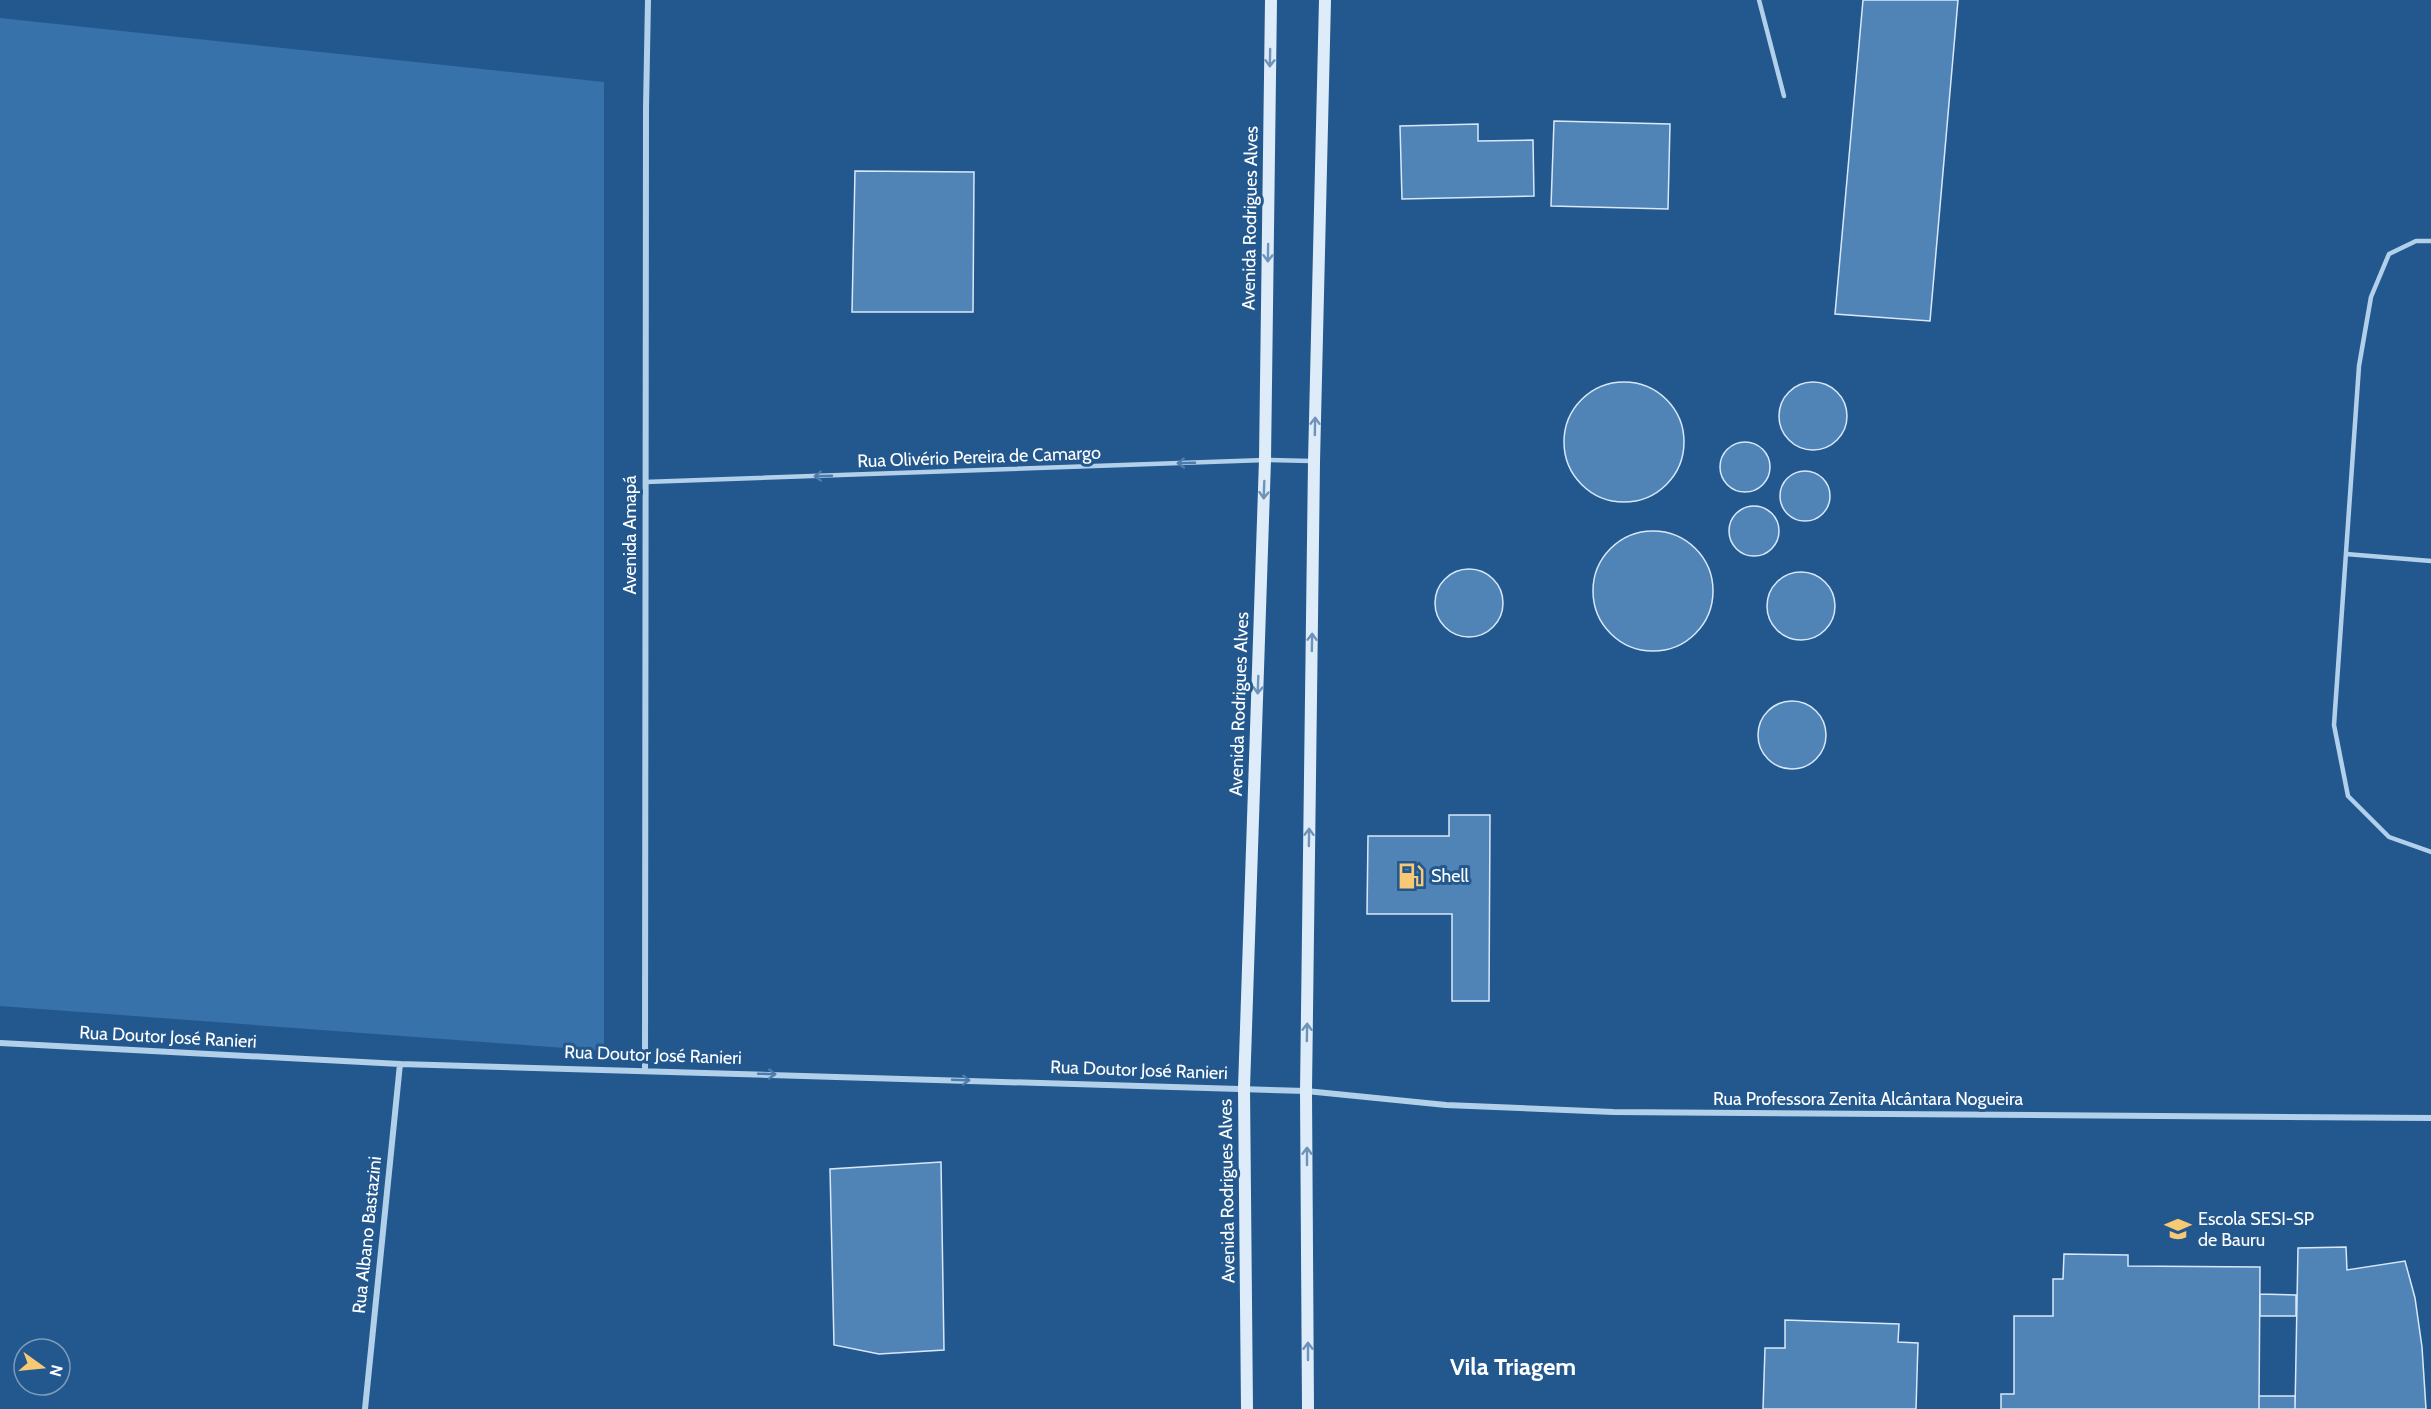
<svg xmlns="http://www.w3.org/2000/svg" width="2431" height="1409" viewBox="0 0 2431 1409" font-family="Cabin,sans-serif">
<rect width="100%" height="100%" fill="#23588e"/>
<!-- green -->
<path fill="#3772ab" d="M0,18L604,82V1051L0,1006Z"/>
<!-- building -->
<path fill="#5084b7" stroke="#d8e8f9" stroke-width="1.5" d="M1863,0H1958L1930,321L1835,314Z
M1554,121L1670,124L1668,209L1551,206Z
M1478,124V141L1533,140L1534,196L1402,199L1400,126Z
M855,171L974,172L973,312H852Z
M1564 442a60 60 0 1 1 120 0a60 60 0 1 1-120 0Z
M1779 416a34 34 0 1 1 68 0a34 34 0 1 1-68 0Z
M1720 467a25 25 0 1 1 50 0a25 25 0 1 1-50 0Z
M1780 496a25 25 0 1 1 50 0a25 25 0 1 1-50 0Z
M1729 531a25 25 0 1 1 50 0a25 25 0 1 1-50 0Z
M1593 591a60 60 0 1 1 120 0a60 60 0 1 1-120 0Z
M1435 603a34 34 0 1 1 68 0a34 34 0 1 1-68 0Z
M1767 606a34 34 0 1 1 68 0a34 34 0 1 1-68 0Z
M1758 735a34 34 0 1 1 68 0a34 34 0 1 1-68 0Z
M1449,815H1490L1489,1001H1452V914H1367L1368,836H1449Z
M941,1162L944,1350L879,1354L834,1345L830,1169Z
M2346,1247L2347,1270L2405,1261L2415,1298L2422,1347L2426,1409H2295L2298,1248Z
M2064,1254L2128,1255V1266L2260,1267L2259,1409H2001V1394H2014V1316H2053V1279H2063Z
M2260,1294L2296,1295V1316H2260Z
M1785,1320L1899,1324L1898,1342L1918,1343L1916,1409H1763L1765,1348H1785Z
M2259,1396H2295V1409H2259Z"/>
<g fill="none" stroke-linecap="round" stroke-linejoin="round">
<!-- service -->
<path stroke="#b3d0eb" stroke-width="4.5" d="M1759,0L1784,96
M2431,241H2416L2389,254L2371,297L2359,366L2334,725L2348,796L2389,837L2431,852
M645,482L1265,460L1311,461
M2346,554L2431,561"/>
<!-- minor -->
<path stroke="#b3d0eb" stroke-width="6" d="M0,1043L400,1064L1306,1091L1446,1105L1613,1112L2431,1118
M645,1070L646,108L648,0
M365,1409L400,1064"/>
<!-- secondary -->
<path stroke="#deebf9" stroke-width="12" d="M1247,1409L1244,1088L1265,460L1271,0
M1308,1409L1306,1091L1314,462L1325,0"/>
</g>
<!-- one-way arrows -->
<defs><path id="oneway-shaft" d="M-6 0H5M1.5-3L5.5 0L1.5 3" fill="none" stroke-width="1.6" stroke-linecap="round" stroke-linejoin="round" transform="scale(1.5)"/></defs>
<g stroke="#6e93b9">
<use href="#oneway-shaft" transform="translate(1270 58) rotate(91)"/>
<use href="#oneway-shaft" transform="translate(1268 253) rotate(91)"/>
<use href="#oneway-shaft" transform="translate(1315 426) rotate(-89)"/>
<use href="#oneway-shaft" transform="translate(1264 490) rotate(92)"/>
<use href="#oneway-shaft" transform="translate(1312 642) rotate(-89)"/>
<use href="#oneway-shaft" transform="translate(1258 685) rotate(92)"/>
<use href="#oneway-shaft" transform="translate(1309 837) rotate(-89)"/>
<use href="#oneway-shaft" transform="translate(1307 1032) rotate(-89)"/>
<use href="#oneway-shaft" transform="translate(1307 1156) rotate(-90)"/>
<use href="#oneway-shaft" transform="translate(1308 1351) rotate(-90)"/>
</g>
<g stroke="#4e7caa">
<use href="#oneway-shaft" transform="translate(1186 463) rotate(178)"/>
<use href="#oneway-shaft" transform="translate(823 476) rotate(178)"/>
<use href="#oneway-shaft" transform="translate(767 1074) rotate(2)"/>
<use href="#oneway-shaft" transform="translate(961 1080) rotate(2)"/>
</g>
<!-- icons -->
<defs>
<g id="fuel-bare" transform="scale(2.07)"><path d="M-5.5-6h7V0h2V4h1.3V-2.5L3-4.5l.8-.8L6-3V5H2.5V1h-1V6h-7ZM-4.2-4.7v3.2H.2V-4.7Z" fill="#f7c975" stroke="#23588e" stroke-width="2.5" paint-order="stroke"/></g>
<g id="school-bare" transform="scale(2.07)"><path d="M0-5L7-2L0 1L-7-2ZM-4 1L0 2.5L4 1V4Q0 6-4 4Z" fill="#f7c975" stroke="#23588e" stroke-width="2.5" paint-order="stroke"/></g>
</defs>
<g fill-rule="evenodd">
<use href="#fuel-bare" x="1411" y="876"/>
<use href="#school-bare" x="2178" y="1229"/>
</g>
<g text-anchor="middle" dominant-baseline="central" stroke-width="6" stroke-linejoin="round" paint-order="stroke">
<!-- street labels -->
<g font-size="18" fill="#fff" stroke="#23588e">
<text transform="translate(1250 218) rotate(-89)">Avenida Rodrigues Alves</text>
<text transform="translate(979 457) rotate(-2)">Rua Olivério Pereira de Camargo</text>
<text transform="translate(630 535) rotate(-90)">Avenida Amapá</text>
<text transform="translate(1239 704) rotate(-88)">Avenida Rodrigues Alves</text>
<text transform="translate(168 1037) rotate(3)">Rua Doutor José Ranieri</text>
<text transform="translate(653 1055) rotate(2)">Rua Doutor José Ranieri</text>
<text transform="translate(1139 1070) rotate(2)">Rua Doutor José Ranieri</text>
<text x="1868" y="1099">Rua Professora Zenita Alcântara Nogueira</text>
<text transform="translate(1227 1191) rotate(-91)">Avenida Rodrigues Alves</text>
<text transform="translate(367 1235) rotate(-84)">Rua Albano Bastazini</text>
</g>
<!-- poi labels -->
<g font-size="18" fill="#fff" stroke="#23588e" text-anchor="start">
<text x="1431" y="876">Shell</text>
<text x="2198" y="1219">Escola SESI-SP<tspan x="2198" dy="21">de Bauru</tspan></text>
</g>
<!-- district labels -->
<g font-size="24" font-weight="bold" fill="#fff" stroke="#23588e">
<text x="1513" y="1366">Vila Triagem</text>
</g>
</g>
<!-- north arrow -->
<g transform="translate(42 1367) rotate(105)"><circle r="28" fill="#23588e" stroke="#7b9bbb" stroke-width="1.5"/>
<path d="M0-4.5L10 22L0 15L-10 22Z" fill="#f7c975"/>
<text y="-9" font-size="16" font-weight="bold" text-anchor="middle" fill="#ffffff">N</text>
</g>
</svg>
